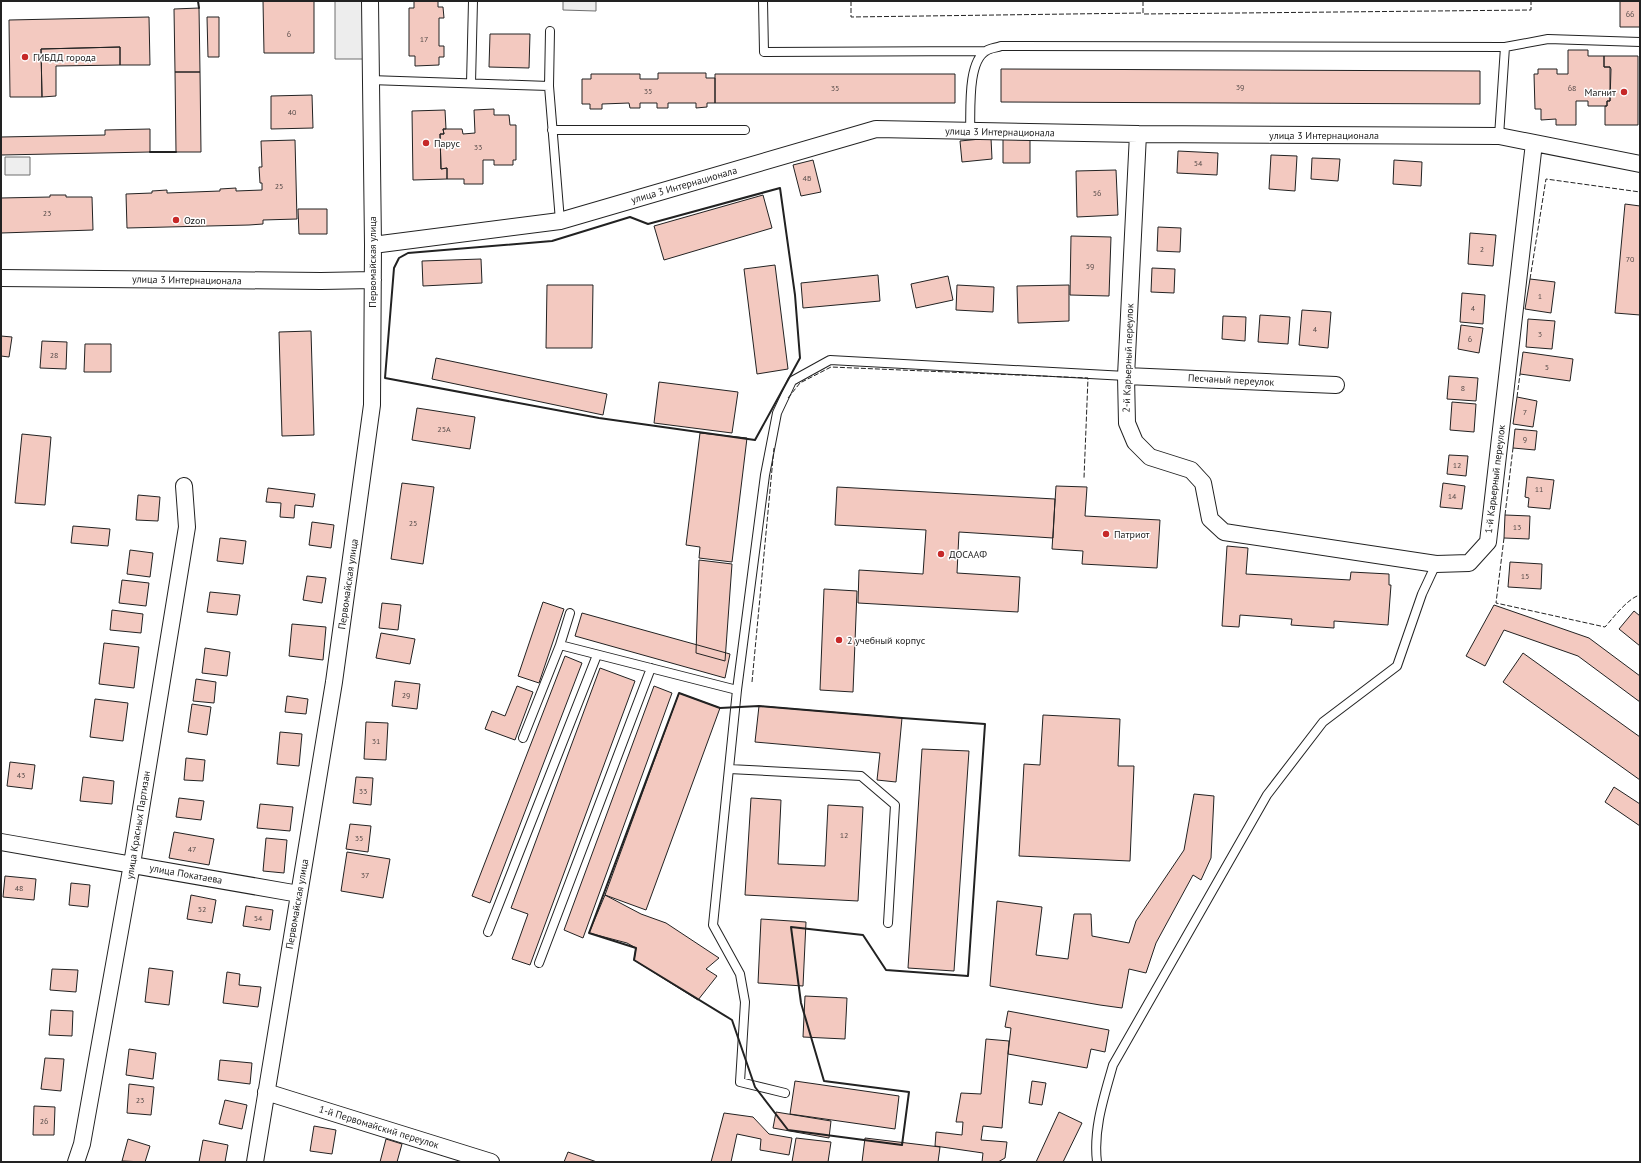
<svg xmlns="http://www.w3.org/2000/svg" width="1641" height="1163" viewBox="0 0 1641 1163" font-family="'PT Sans',sans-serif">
<rect width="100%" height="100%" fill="#fff"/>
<!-- park -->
<path fill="#eee" stroke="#6f6f6f" d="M563,1H596V11L563,10Z
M5,157H30V175H5Z"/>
<!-- parking -->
<path fill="#ededed" stroke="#6f6f6f" d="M335,1H363V59H335Z"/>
<!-- building -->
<path fill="#f3c9c0" stroke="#222" d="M263,1H314V53H264Z
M414,1H438V7H443L444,18H439V46H444V57H439V65L415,66V56H409V8H414Z
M1620,1H1640V27H1620Z
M199,8L200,72H175L174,9Z
M149,17L150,65H120V47L41,49L42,97H10L9,20Z
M207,17H219V57H208Z
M490,34H530L529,68L489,67Z
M120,47V65L56,66V96L42,97L41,49Z
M1568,50H1588V56H1604V67H1610V101H1607V106H1588V101H1576V125H1556V119L1541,120V109H1535L1534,74H1538V69H1557V74H1568Z
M1604,56H1638V125H1605V106H1607V101H1610L1611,69L1610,67H1604Z
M1001,69L1480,71V104L1001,102Z
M175,72H200L201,152H176Z
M658,73H706V78H715V103H707V107L696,108V103H668V108H657V103H640V108H630L629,103L602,104V109H590V104H582V79H591V74H640V79H658Z
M715,74H955V103H715Z
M312,95L313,128L271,129V96Z
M494,109V115H509L510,125H516V160H513V165H494V160H483V184H464V179H447V168L441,169L440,134H444L443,129H462L463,134L475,133L474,110Z
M445,110L446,129H443L444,134H440L441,169L447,168V179L413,180L412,111Z
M150,129V152L1,155V137L105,135V130Z
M1030,137V163H1003V138Z
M991,138L992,159L962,162L960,141Z
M295,140L297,219L263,220V224L249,225L127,228L126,194L152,193V191L167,190V193L220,191V189L236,188V191L262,190V183H260L259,167H262L261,141Z
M1178,151L1218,153L1217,175L1177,173Z
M1271,155L1297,156L1295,191L1269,189Z
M1312,158L1340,159L1338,181L1311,179Z
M813,160L821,192L801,196L793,165Z
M1394,160L1422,162L1421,186L1393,184Z
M1116,170L1118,215L1077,217L1076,171Z
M50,195H66V197H92L93,230L1,233V198L50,197Z
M763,195L772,228L664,260L654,226Z
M1625,204L1640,206V315L1615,313Z
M298,209H327V234H299Z
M1158,227L1181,228L1180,252L1157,251Z
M1470,233L1496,235L1493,266L1468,264Z
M1071,236L1111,237L1109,296L1070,295Z
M481,259L482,283L423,286L422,261Z
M775,265L788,369L757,374L744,269Z
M1152,268L1175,269L1174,293L1151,292Z
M878,275L880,301L803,308L801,283Z
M948,276L953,300L916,308L911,284Z
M1530,279L1555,282L1551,313L1525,309Z
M547,285H593L592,348H546Z
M957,285L994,287L993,312L956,310Z
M1069,285V321L1018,323L1017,286Z
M1462,293L1485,295L1483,324L1460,322Z
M1302,310L1331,312L1328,348L1299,345Z
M1260,315L1290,317L1288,344L1258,342Z
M1223,316L1246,317L1245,341L1222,339Z
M1528,319L1555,321L1552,349L1526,347Z
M1461,325L1483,328L1479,353L1458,349Z
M311,331L314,435L282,436L279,332Z
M1,336L12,337L9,357L1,356Z
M42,341L67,342L66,369L40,368Z
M85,344H111V372H84Z
M1523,352L1573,359L1570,381L1520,374Z
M436,358L607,394L603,415L432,379Z
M1449,376L1478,378L1476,401L1447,399Z
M659,382L738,392L732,433L654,423Z
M1517,397L1537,401L1533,427L1513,424Z
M1452,402L1476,404L1474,432L1450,430Z
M417,408L475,417L470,449L412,440Z
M1515,429L1537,431L1535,450L1513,448Z
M700,433L747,438L732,562L699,558L700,547L686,545Z
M22,434L51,437L45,505L15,503Z
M1449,455L1468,456L1466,476L1447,474Z
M1527,477L1554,480L1550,509L1528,507L1529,498L1525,497Z
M402,483L434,487L423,564L391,559Z
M1443,483L1465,486L1462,509L1440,507Z
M1056,486L1087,487L1085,516L1160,520L1157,568L1082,564L1083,551L1052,549Z
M837,487L1055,499L1053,538L959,532L957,573L1020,577L1018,612L858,603L859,570L923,574L926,530L835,525Z
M268,488L315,494L313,507L295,505L294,518L280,517L281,503L266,502Z
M138,495L160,497L158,521L136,520Z
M1505,515L1530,516L1529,539L1504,538Z
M312,522L334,525L331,548L309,545Z
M73,526L110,529L108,546L71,543Z
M220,538L246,541L243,564L217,561Z
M1227,546L1248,548L1246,574L1350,580L1351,572L1389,574V585H1391L1388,625L1334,621V628L1291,625L1292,619L1240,615L1239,627L1222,626Z
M130,550L153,553L150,577L127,574Z
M699,560L732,564L725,661L696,653Z
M1510,562L1542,564L1541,589L1508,587Z
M307,576L326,578L322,603L303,600Z
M122,580L149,583L146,606L119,603Z
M824,589L857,591L853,692L820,690Z
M210,592L240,595L237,615L207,612Z
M543,602L564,609L539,683L518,676Z
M382,603L401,605L398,630L379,628Z
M1494,605L1589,638L1640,676V702L1578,656L1504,630L1485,666L1466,656Z
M112,610L143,614L141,633L110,630Z
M1634,611L1640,616V646L1619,629Z
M582,613L730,654L725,678L575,636Z
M292,624L326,627L323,660L289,656Z
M381,633L415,639L410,664L376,658Z
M104,643L139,647L134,688L99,684Z
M205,648L230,652L227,676L202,673Z
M1523,653L1640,737V780L1503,682Z
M565,656L582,663L490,903L472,896Z
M600,668L635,681L530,965L512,959L528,914L511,908Z
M196,679L216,682L214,703L193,701Z
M395,681L420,684L417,709L392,706Z
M517,686L533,692L515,740L485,729L492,711L505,716Z
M654,686L672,693L583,938L564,930Z
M679,693L720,708L646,910L605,895Z
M287,696L308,699L306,714L285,712Z
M95,699L128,703L123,741L90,737Z
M192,704L211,707L207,735L188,732Z
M759,706L902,718L896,782L877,780L880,753L755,742Z
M1043,715L1120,719L1118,766H1134L1130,861L1019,856L1024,764L1040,765Z
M366,722L388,723L386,760L364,759Z
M280,732L302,734L299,766L277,764Z
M922,749L969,751L954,971L908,968Z
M186,758L205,760L203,781L184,780Z
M10,762L35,765L32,789L7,786Z
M83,777L114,781L112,804L80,801Z
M356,777L373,778L371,805L353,803Z
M1614,787L1640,804V826L1605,802Z
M1194,794L1214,796L1211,858L1201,880L1193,875L1156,943L1146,973L1129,969L1122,1008L1100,1005L990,986L997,901L1042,907L1036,955L1068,959L1074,914H1091L1092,936L1129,943L1136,921L1184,850Z
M179,798L204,801L201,820L176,817Z
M751,798L781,800L778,864L825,866L828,805L863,807L858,901L745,895Z
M260,804L293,807L290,831L257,828Z
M350,824L371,826L368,852L346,849Z
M174,832L214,839L209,865L169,858Z
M266,838L287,840L284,873L263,871Z
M347,852L390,859L383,898L341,891Z
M5,876L36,879L34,900L3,897Z
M71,883L90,885L88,907L69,905Z
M191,895L216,900L212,923L187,919Z
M605,895L641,914L666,923L719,958L706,969L717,976L698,1000L634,960L636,948L627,943L589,933Z
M246,906L273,910L270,930L243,926Z
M761,919L806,922L803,986L758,983Z
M149,968L173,971L169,1005L145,1002Z
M52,969L78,970L76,992L50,990Z
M227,972L240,974L239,985L261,987L258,1007L223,1003Z
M805,996L847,998L845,1039L803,1037Z
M51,1010L73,1011L72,1036L49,1035Z
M1008,1011L1109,1030L1105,1052L1091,1049L1087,1068L1008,1054L1011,1028L1005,1027Z
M986,1039L1009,1041L1002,1128L983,1126L981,1140L1007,1142L1005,1158L998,1162H982L983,1153L935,1146L936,1132L962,1135L963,1122H956L961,1093L981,1094Z
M129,1049L156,1053L153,1079L126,1075Z
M45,1058L64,1059L61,1091L41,1089Z
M220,1060L252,1063L250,1084L218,1080Z
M795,1081L899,1096L895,1129L790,1114Z
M1032,1081L1046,1083L1042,1105L1029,1103Z
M129,1084L154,1087L151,1115L127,1113Z
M225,1100L247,1105L242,1129L219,1124Z
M34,1106L55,1107L54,1135H33Z
M776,1112L831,1121L829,1138L773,1128Z
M1059,1112L1082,1123L1063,1162H1036Z
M724,1113L753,1117L769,1134L792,1138L789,1155L760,1150L761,1139L737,1134L731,1162H711Z
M314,1126L336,1130L332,1154L310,1151Z
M796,1138L831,1142L828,1162H792Z
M865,1138L940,1147L938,1162H862Z
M128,1139L150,1146L145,1162L122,1161Z
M386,1139L402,1144L397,1162H380Z
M203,1140L228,1145L225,1162H199Z
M568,1152L597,1162H564Z"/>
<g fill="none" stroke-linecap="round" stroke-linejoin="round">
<!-- service casing -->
<g stroke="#222" stroke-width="10">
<path id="service" d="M763,1L764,52L986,51
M370,80L549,86L560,221
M471,83L473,1
M549,86L550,31
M552,130H745
M970,131C971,111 967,62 986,51C990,48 996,48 1001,46L1505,47
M1499,136L1505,47L1548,39L1640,42
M570,613L560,645L737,690
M523,738L560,645
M729,769L861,776L895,805L888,923
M488,932L597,655
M539,963L651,668
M785,1093L740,1082L745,1002L740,974L713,925L737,690L765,475L777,413L792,381L830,360L1126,376
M1097,1162C1093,1129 1104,1097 1113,1065L1267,795L1323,722L1397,666L1422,594L1436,564"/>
</g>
<!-- minor casing -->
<g stroke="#222" stroke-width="18">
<path id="minor" d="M1138,134L1126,376L1127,423L1135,442L1150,457L1191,470L1203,483L1210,519L1224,532L1436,564L1469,563L1488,542L1534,143
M373,245L560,221L876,129L1138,134L1499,136L1640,164
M1,278L321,281L373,280
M1126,376L1336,385
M1,842L299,894
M266,1092L491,1162
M76,1162L82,1144L132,864L187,527L184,486
M255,1162L334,682L372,405L373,245L370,1"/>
</g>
<!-- service -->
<use href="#service" stroke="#fff" stroke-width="8"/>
<!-- minor -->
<use href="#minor" stroke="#fff" stroke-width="16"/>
<!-- fence -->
<path stroke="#222" stroke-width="1" stroke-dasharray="5 2" stroke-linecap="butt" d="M851,1V17L1143,13
M1143,1V14L1531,10V1
M1530,279L1546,179L1640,192
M1517,397L1520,374
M788,398L800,383L831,367L1088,378L1084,478
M1505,515L1513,448
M1504,538L1496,603L1605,627C1613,618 1628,598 1640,595
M752,682L774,448"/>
<!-- wall -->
<path stroke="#222" stroke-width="2" d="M198,1L199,8
M150,152H176
M780,188L795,295L800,358L755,440L599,418L385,378L394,268L399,258L408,253L552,241L630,217L648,224Z
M679,693L720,708L759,706L902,718L985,724L968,976L886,970L863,935L791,927L801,1003L824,1081L909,1092L902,1145L788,1130L755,1087L732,1020L634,960L636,948L589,933Z"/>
</g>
<!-- markers -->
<g fill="#c62828" stroke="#fff" stroke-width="1.5">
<circle cx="25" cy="57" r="4"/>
<circle cx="1624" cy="92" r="4"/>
<circle cx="426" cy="143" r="4"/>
<circle cx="176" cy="220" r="4"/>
<circle cx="1106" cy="534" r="4"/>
<circle cx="941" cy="554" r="4"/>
<circle cx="839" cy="640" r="4"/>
</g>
<g text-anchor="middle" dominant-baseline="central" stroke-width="3" stroke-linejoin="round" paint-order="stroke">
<!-- number labels -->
<g font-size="8" fill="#564c4a">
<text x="1630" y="14">66</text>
<text x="289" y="34">6</text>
<text x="424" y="39">17</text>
<text x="1240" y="87">39</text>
<text x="835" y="88">35</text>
<text x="1572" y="88">68</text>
<text x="648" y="91">35</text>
<text x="292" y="112">40</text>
<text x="478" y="147">33</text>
<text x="1198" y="163">54</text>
<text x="807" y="178">4Б</text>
<text x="279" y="186">25</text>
<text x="1097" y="193">56</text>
<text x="47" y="213">23</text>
<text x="1482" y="249">2</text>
<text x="1630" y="259">70</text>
<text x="1090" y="266">59</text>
<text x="1540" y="296">1</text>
<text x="1473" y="308">4</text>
<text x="1315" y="329">4</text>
<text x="1540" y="334">3</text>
<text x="1470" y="339">6</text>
<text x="54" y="355">28</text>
<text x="1547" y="367">5</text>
<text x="1463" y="388">8</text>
<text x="1525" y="412">7</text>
<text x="444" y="429">25А</text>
<text x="1525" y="439">9</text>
<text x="1457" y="465">12</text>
<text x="1539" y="489">11</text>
<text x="1452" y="496">14</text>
<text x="413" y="523">25</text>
<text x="1517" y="527">13</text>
<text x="1525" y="576">15</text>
<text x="406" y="695">29</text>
<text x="376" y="741">31</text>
<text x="21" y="775">43</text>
<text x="363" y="791">33</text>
<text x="844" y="835">12</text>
<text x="359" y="838">35</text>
<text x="192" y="849">47</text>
<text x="365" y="875">37</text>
<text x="19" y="888">48</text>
<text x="202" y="909">52</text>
<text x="258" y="918">54</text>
<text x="140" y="1100">23</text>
<text x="44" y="1121">26</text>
</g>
<!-- poi labels -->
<g font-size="10" fill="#222" stroke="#fff" text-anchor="start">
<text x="33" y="57">ГИБДД города</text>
<text x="1616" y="92" text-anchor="end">Магнит</text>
<text x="434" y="143">Парус</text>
<text x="184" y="220">Ozon</text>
<text x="1114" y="534">Патриот</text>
<text x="949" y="554">ДОСААФ</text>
<text x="847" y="640">2 учебный корпус</text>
</g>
<!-- street labels -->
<g font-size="10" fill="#222" stroke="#fff">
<text transform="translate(1000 132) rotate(1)">улица 3 Интернационала</text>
<text x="1324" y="135">улица 3 Интернационала</text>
<text transform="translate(684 185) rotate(-16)">улица 3 Интернационала</text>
<text transform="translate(372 262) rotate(-90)">Первомайская улица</text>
<text transform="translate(187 280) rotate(1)">улица 3 Интернационала</text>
<text transform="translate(1128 358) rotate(-88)">2-й Карьерный переулок</text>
<text transform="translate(1231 380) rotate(3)">Песчаный переулок</text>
<text transform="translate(1495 479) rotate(-83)">1-й Карьерный переулок</text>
<text transform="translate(348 584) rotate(-82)">Первомайская улица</text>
<text transform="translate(138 825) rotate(-81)">улица Красных Партизан</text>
<text transform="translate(186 874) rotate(10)">улица Покатаева</text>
<text transform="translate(297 904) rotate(-80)">Первомайская улица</text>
<text transform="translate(379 1127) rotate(17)">1-й Первомайский переулок</text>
</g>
</g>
<!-- border -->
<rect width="1641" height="1163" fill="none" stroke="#222222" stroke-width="4"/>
</svg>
